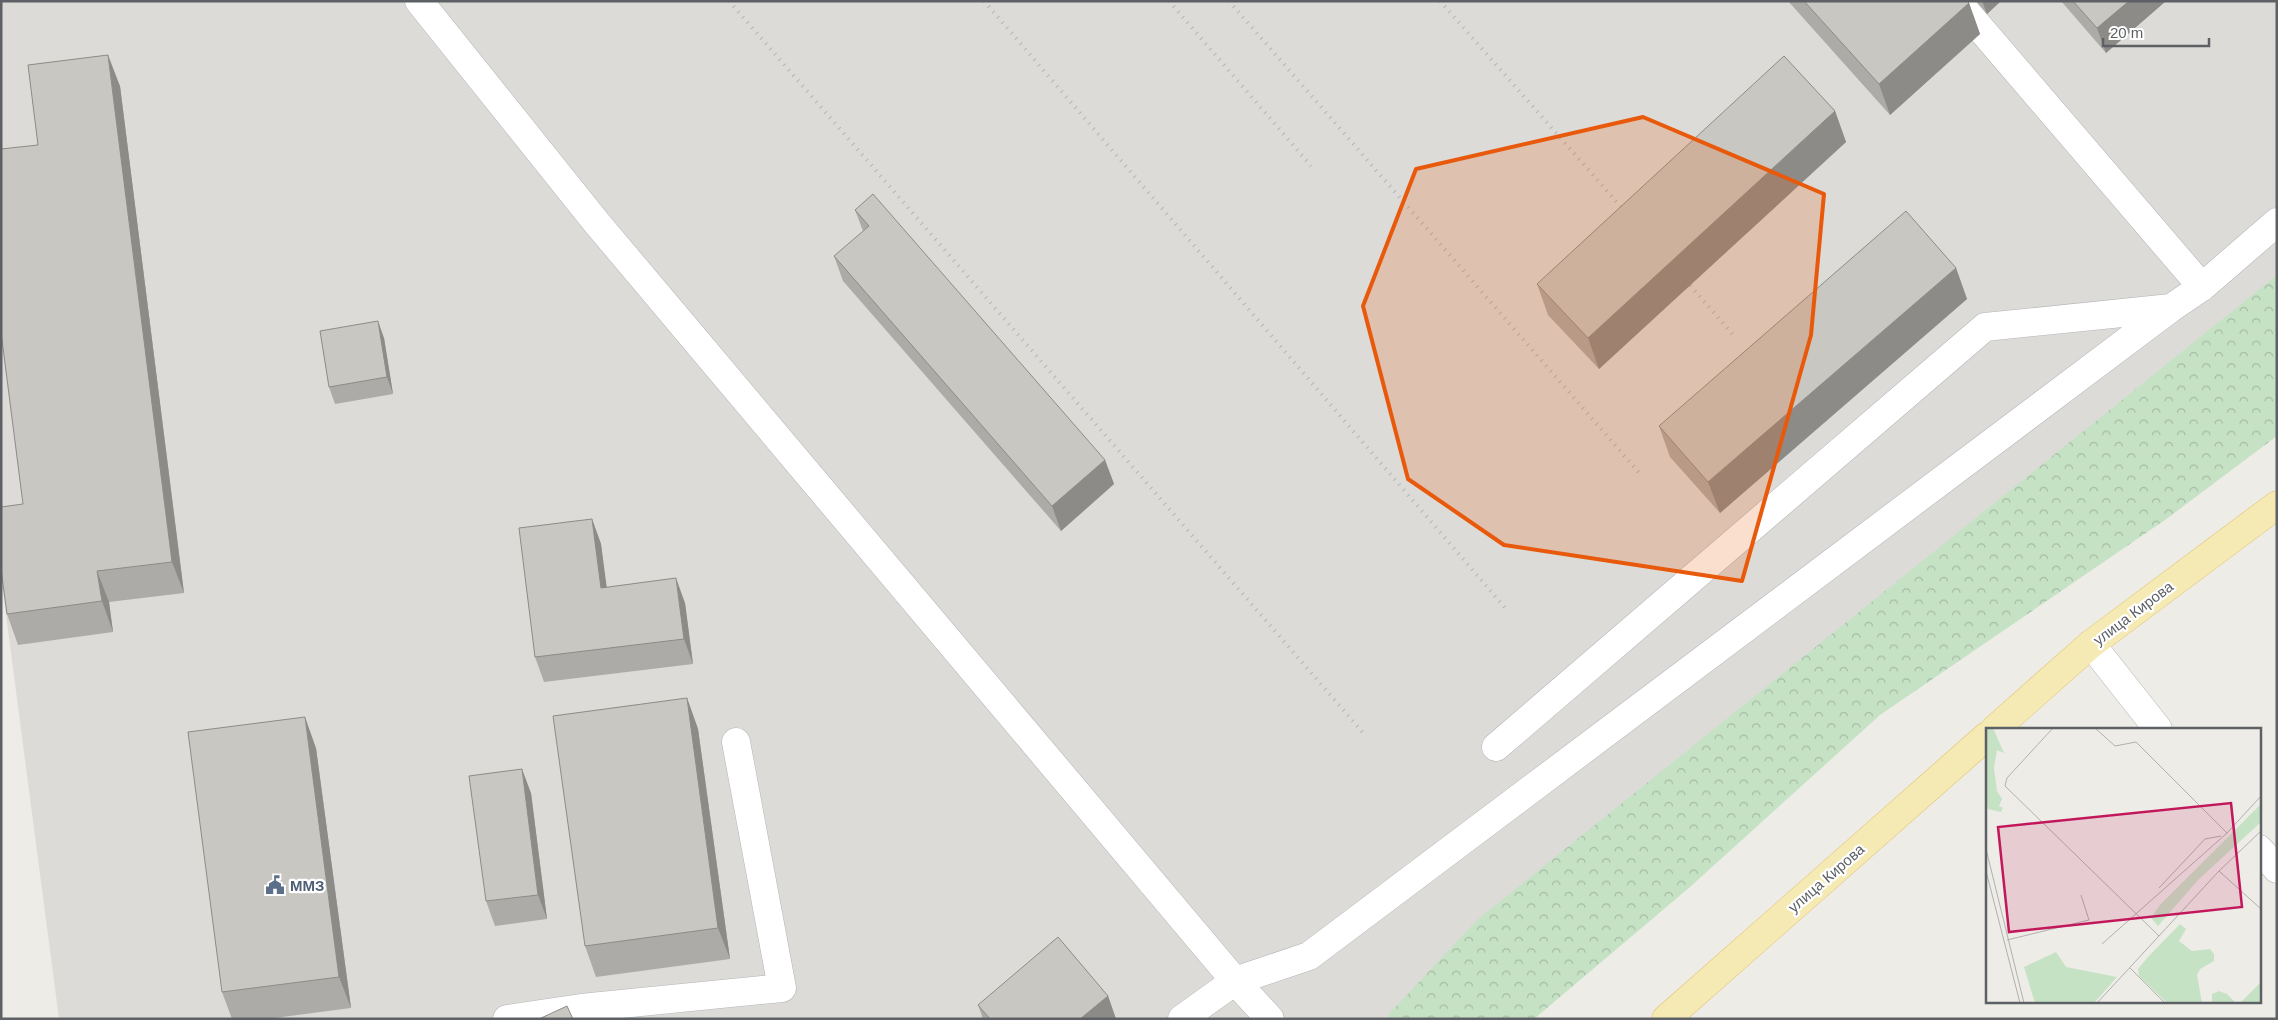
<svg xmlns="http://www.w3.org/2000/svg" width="2278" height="1020" viewBox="0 0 2278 1020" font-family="Arial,sans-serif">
<defs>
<pattern id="forest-crowns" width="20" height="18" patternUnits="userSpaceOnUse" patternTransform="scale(1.25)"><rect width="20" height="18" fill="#c6e2c5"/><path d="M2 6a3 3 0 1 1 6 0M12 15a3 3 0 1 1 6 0" fill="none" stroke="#a4bba4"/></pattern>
</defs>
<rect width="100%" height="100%" fill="#eeece6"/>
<!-- industrial -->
<path fill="#dddbd8" d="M1,1H2277V308L1439,1019H59L1,577Z"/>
<!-- forest -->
<path fill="url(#forest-crowns)" d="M2277,275V436L2165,520L1880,715L1690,887L1534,1019H1388L1389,1014L1477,920Z"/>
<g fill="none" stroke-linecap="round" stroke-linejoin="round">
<!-- minor casing -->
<g stroke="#b3b5b9" stroke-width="29">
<path id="minor" d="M419,1L596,222L1235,981L1270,1019
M1957,1L2202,287
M2091,644L2158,729
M1496,747L1985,327L2171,308
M2259,849L2277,869
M507,1019L581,1008L782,988L736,742
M1182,1019L1235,981L1309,956L2171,308L2202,287L2277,222"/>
</g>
<!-- major casing -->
<g stroke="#e0bf6c" stroke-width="29">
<path id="major" d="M1995,729L2091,644L2277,505
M1666,1019L1987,736"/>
</g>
<!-- minor -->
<use href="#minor" stroke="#fff" stroke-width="28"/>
<!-- major -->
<use href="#major" stroke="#f5eab3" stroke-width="28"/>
<!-- rail -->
<path stroke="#b3b4b4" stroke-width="4" stroke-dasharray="1 6" stroke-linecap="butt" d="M729,1L1365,735
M984,1L1506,609
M1169,1L1311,166
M1229,1L1641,475
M1440,1L1630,217
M1681,275L1735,337"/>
</g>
<!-- wall -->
<path fill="#adaba7" d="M1788,1H1967L1969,3L1980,34L1890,115Z
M1976,1H2001L1987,14Z
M2061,1H2166L2106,53Z
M120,86L184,593L109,602L113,632L18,645L7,614L23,504L38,145Z
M1835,111L1846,142L1599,369L1548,315L1537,284Z
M855,210L1105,460L1114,484L1061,531L843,281L834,256L863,231Z
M1956,268L1967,299L1720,513L1670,457L1659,426Z
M384,338L393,394L335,404L329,387Z
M592,519L601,544L606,587L685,603L693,664L544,682L535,657Z
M687,698L698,729L730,959L596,977L585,946Z
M316,748L351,1008L267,1019H232L222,992Z
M531,793L547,919L495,926L486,901Z
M1108,996L1116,1019H983L978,1005Z"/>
<!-- shaded-wall -->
<path fill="#8d8b88" d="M1982,1H2001L1987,14Z
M2129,1H2166L2106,53L2097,28Z
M1969,3L1980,34L1890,115L1879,84Z
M108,55L120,86L184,593L172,562Z
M1835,111L1846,142L1599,369L1588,338Z
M1956,268L1967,299L1720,513L1708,482Z
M378,321L384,338L393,394L387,377Z
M1105,460L1114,484L1061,531L1052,506Z
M592,519L601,544L610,612L601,588Z
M97,571L109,602L113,632L102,601Z
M676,578L685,603L693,664L684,639Z
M687,698L698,729L730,959L718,928Z
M305,717L316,748L351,1008L339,977Z
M522,769L531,793L547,919L538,895Z
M1108,996L1116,1019H1080Z"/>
<!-- building -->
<path fill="#c9c7c2" stroke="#8d8b88" d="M1804,1H1967L1969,3L1879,84Z
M2073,1H2129L2097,28Z
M108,55L172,562L97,571L102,601L7,614L1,569V507L23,504L1,332V149L38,145L28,65Z
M1784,56L1835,111L1588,338L1537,284Z
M873,194L1105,460L1052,506L834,256L869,226L855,210Z
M1906,211L1956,268L1708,482L1659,426Z
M378,321L387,377L329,387L320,331Z
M592,519L601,588L676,578L684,639L535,657L519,528Z
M687,698L718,928L585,946L553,716Z
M305,717L339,977L222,992L188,732Z
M522,769L538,895L486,901L469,776Z
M1058,937L1108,996L1080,1019H990L978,1005Z
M567,1006L573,1019H539Z"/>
<!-- marked area -->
<path fill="#e8590c" fill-opacity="0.2" stroke="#e8590c" stroke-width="4" stroke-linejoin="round" d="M1643,117L1824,194L1811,335L1742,581L1504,545L1408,479L1363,306L1416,169Z"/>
<!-- icons -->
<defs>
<g id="civic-bare" transform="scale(1.5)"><path d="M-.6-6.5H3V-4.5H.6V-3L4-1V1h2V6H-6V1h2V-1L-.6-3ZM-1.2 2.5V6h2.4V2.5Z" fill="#5c6f8a" stroke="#fff" stroke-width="2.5" paint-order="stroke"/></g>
</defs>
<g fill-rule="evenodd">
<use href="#civic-bare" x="275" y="885"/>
</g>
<g text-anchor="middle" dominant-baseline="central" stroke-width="4.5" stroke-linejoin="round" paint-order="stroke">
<!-- street labels -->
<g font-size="15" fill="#5d6064" stroke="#fff">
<text transform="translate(2133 613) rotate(-37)">улица Кирова</text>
<text transform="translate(1826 878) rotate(-41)">улица Кирова</text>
</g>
<!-- service labels -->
<g font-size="15" font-weight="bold" fill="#4e5e75" stroke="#fff" text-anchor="start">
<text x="290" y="885">ММЗ</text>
</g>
</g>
<!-- overview -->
<g transform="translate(1986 728)">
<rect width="275" height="275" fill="#eeece6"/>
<path d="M0,0H7L18,25L11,22L8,40L11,63L16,71L13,78L17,80L15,84L2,81L0,74ZM275,76V94L212,152L172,198L165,190L173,178ZM194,196L200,201L193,213L206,223L224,221L228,226V233L214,241L211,247L216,275H181L153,248L152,241L161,230ZM70,224L80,239L131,249L108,275H49L38,239ZM275,254V275H254ZM233,263L241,266L250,275H226V266Z" fill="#c6e2c5"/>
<path fill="none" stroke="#b0b0ae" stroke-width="1" d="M67,0L21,50L19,58L173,208M109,0L129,18L150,14L241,105M0,121L38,275M0,143L34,275M233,143L275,181M173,160L219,111L235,108M21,212L103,192L95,167M116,216L241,105L275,68M144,240L179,275M111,275L233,143L275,103"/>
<path fill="#c2185b" fill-opacity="0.15" stroke="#c2185b" stroke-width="2.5" d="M245,75L256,179L23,204L12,99Z"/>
<rect width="275" height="275" fill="none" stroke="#5d6064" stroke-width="2.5"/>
</g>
<!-- border -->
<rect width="2278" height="1020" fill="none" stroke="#5d6064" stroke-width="5"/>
<!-- scale -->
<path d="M2103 38v8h106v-8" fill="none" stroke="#5d6064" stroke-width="2.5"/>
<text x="2110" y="38" font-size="15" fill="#5d6064" stroke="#ffffff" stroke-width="4" paint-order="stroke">20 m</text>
</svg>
